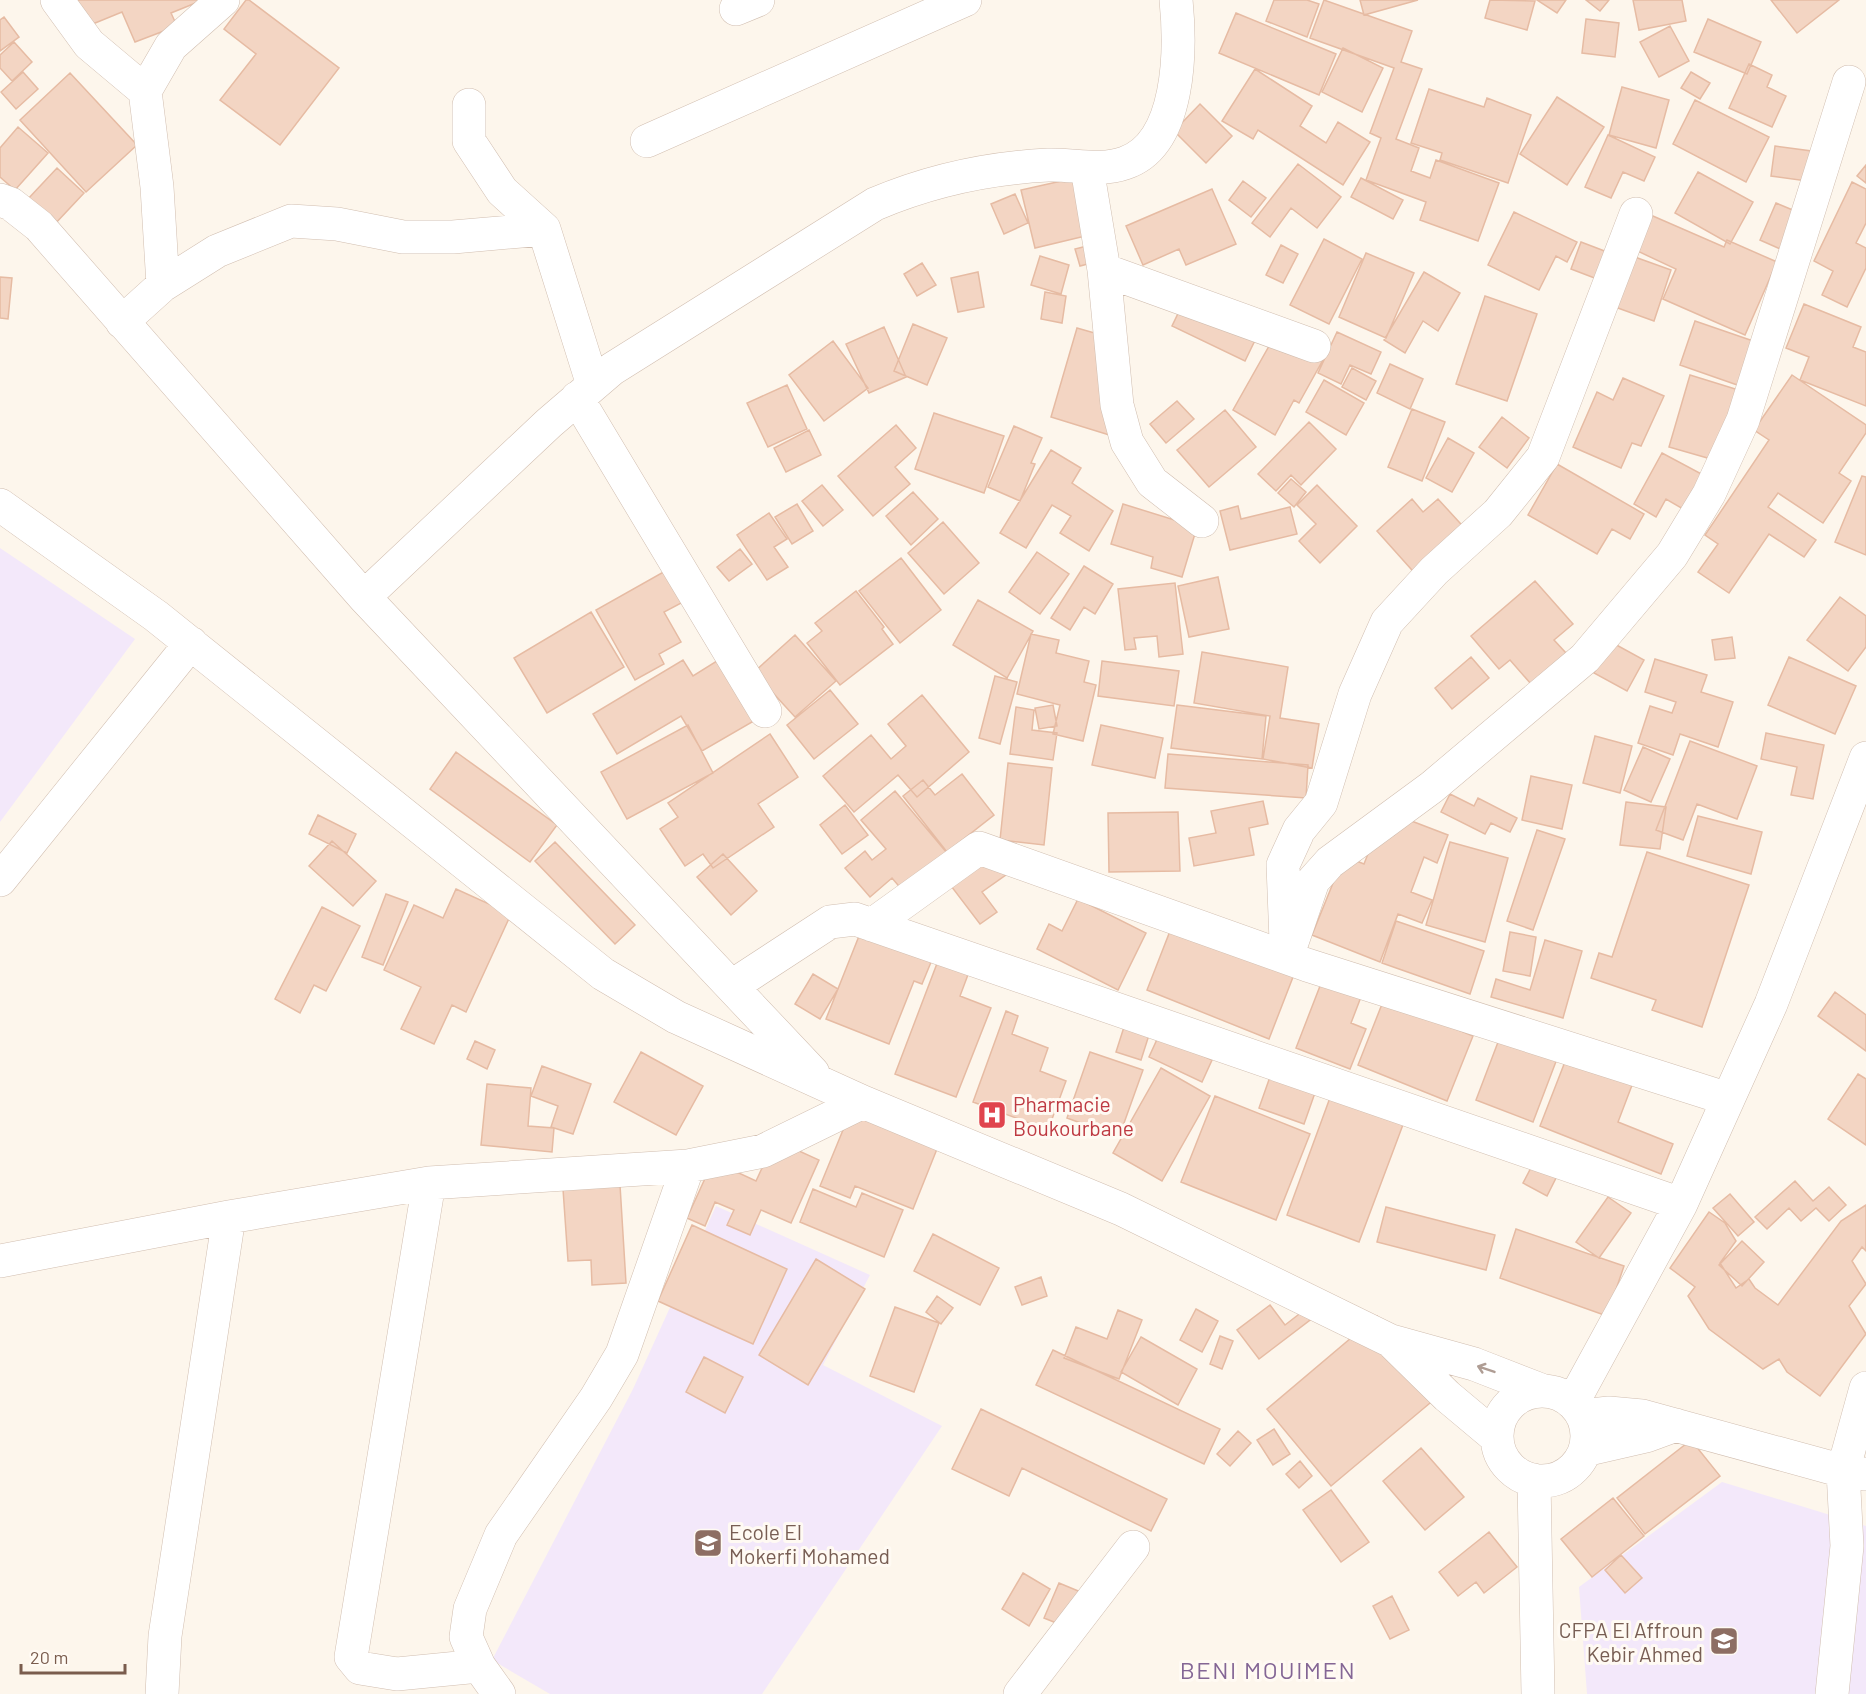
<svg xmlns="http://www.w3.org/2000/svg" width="1866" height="1694" viewBox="0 0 1866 1694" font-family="Barlow,sans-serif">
<rect width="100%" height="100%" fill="#fdf6ec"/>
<!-- education -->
<path fill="#f3e8fa" d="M0,548L135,639L0,822Z
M716,1206L870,1275L823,1365L942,1426L762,1694H550L492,1660L633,1389Z
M1722,1482L1866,1526V1694H1587L1579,1587Z"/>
<!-- building -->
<path fill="#f3d5c3" stroke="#e6bba3" stroke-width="1.5" d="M72,0H203L171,13L177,26L135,42L122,12L83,28Z
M246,0H249L339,68L280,145L220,100L256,54L224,29Z
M1274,0H1307L1319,4L1307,37L1266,21Z
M1324,0L1412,31L1401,62L1422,69L1396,139L1419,148L1411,171L1430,178L1436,160L1499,183L1478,241L1420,220L1426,202L1366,180L1381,138L1370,133L1394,68L1310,38Z
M1360,0H1418L1364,15Z
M1490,0L1535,1L1527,30L1485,18Z
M1537,0H1566L1557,13Z
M1586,0H1609L1600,11Z
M1633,0H1682L1686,21L1639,30Z
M1771,0H1839L1797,33Z
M1236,13L1336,54L1319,95L1219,53Z
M4,17L19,37L0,51V20Z
M1586,19L1619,23L1615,57L1582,53Z
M1708,19L1761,42L1747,74L1694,52Z
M1670,26L1689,61L1659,77L1640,42Z
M14,42L32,62L12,81L0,68V55Z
M1343,48L1383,68L1362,112L1322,92Z
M1749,64L1772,75L1767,87L1786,96L1772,127L1729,108Z
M1255,69L1312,106L1300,126L1326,143L1338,122L1370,142L1343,185L1258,130L1253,139L1222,121Z
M23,72L38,89L16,109L1,92Z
M1691,72L1710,83L1700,99L1681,88Z
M70,73L137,145L86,192L20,120Z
M1622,87L1669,100L1656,148L1609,135Z
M1429,89L1484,107L1487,98L1531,115L1508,183L1440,160L1442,153L1411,143Z
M1557,97L1604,127L1567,185L1520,154Z
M1695,100L1769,137L1746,182L1673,144Z
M1200,104L1232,136L1206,163L1174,131Z
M18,127L48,153L15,190L0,177V148Z
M1608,135L1655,157L1644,181L1623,172L1611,198L1585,187Z
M1775,146L1819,152L1814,182L1771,176Z
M1298,164L1341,197L1317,228L1291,208L1270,237L1252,223Z
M1866,165V183L1857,176Z
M57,168L84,193L54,225L27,200Z
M1698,172L1753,202L1730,244L1675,213Z
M1084,176L1098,233L1035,248L1021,190Z
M1361,178L1403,200L1393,219L1351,197Z
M1243,181L1266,198L1251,217L1229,200Z
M1852,182L1866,189V223L1856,243L1866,248V268L1847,307L1822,295L1833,271L1814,261Z
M1212,189L1236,244L1186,265L1179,249L1143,265L1126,226Z
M1015,194L1028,223L1004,234L991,204Z
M1776,203L1819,221L1803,259L1760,240Z
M1514,212L1577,242L1567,262L1556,256L1539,290L1488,265Z
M1646,213L1724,247L1727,240L1777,262L1745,335L1663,299L1676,269L1631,248Z
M1324,239L1362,259L1329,324L1290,305Z
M1581,242L1615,255L1605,282L1571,269Z
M1099,243L1103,260L1080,266L1075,249Z
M1281,245L1298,254L1283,283L1266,275Z
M1366,253L1414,273L1386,338L1339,317Z
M1040,256L1069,265L1061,294L1031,285Z
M1632,256L1671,270L1654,321L1615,307Z
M922,263L936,285L917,296L904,274Z
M978,272L984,307L958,312L951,278Z
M1424,272L1460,293L1438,331L1423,321L1405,353L1384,340Z
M0,277L12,278L8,319L0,318Z
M1045,292L1066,296L1062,323L1041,319Z
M1187,295L1260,330L1245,361L1172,326Z
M1485,296L1537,314L1507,401L1456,384Z
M1804,304L1861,327L1853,347L1866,352V406L1800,380L1809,357L1786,348Z
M1695,321L1759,343L1743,387L1680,365Z
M1282,323L1329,349L1299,403L1294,400L1275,435L1233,410Z
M913,324L947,338L927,385L894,371Z
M884,327L906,377L869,393L846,344Z
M1077,328L1126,342L1119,438L1051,417Z
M1337,332L1381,352L1371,374L1350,365L1341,384L1318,373Z
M833,341L868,388L824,421L789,375Z
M1390,364L1423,379L1410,409L1377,393Z
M1352,368L1376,381L1366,400L1342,387Z
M1690,375L1745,392L1725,463L1669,447Z
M1792,375L1866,425V433L1839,473L1851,481L1823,523L1778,493L1768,507L1816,540L1804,557L1769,534L1729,593L1698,572L1718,544L1705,535L1769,440L1754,430Z
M1623,378L1664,396L1641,446L1632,443L1621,468L1573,447L1597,392L1613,400Z
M1324,380L1364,403L1346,435L1306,412Z
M787,385L807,429L768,447L747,403Z
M1177,401L1194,419L1166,443L1150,424Z
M1412,409L1445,422L1422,481L1388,467Z
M1225,410L1256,447L1209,487L1177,450Z
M934,413L1004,436L984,493L915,469Z
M1502,417L1529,438L1507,468L1479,447Z
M1309,422L1336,449L1301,485L1291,475L1276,491L1258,474Z
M896,425L916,448L895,467L910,484L873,516L838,476Z
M1014,426L1042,438L1031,463L1035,464L1020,501L988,487Z
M809,430L821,455L786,472L774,448Z
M1448,438L1474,453L1452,492L1426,478Z
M1051,450L1081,468L1072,483L1113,511L1089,551L1060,533L1071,516L1052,505L1026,548L1000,533Z
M1662,453L1709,478L1690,513L1666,499L1656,517L1634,504Z
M1557,464L1644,514L1630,539L1612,529L1597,554L1528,515Z
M1862,476L1866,477V555L1835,542Z
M1291,479L1306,492L1294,507L1278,493Z
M822,485L843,510L823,526L802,501Z
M1317,485L1357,526L1320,563L1299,541L1316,524L1297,505Z
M913,492L938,519L911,545L886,516Z
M1412,499L1423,512L1438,499L1470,534L1419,578L1377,531Z
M797,504L813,531L792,544L775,517Z
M1123,504L1197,527L1182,577L1151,568L1153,557L1111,544Z
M1238,506L1241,519L1290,507L1297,534L1230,550L1220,511Z
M769,513L787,539L774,547L788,567L767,580L737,535Z
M943,522L979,563L944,594L908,553Z
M740,549L752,564L729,581L717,567Z
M1037,552L1069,574L1040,614L1009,592Z
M901,558L941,610L900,643L859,591Z
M1084,566L1113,584L1095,614L1084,607L1070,630L1051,618Z
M667,570L685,601L664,612L681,642L659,654L664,664L635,680L596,610Z
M1218,577L1229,629L1189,637L1178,586Z
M1535,581L1573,624L1554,640L1566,653L1531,684L1510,660L1499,669L1471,636Z
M1175,583L1183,654L1159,657L1157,636L1134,638L1136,649L1125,650L1118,589Z
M856,591L884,627L882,629L893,644L840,685L807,643L822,631L815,623Z
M1840,597L1866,616V647L1848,671L1807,640Z
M978,600L1033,631L1007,678L953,645Z
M591,612L624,667L547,713L514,658Z
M1031,634L1059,640L1056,653L1089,661L1084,682L1096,685L1083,741L1053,734L1060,705L1017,694Z
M795,635L836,681L795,717L754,672Z
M1732,637L1735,658L1715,660L1712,640Z
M1611,642L1644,660L1627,691L1594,673Z
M1202,652L1288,667L1280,718L1319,724L1312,768L1263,759L1270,716L1194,703Z
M728,654L759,718L702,751L681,716L617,754L593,714L683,660L693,676Z
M1471,657L1489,678L1452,709L1435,688Z
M1789,657L1856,686L1835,734L1768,705Z
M1655,659L1707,675L1701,692L1733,702L1718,747L1680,734L1673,755L1638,743L1650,706L1672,713L1676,702L1645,692Z
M1102,661L1179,671L1174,706L1098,696Z
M995,676L1017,682L1000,744L979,738Z
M830,690L858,724L814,759L787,725Z
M922,695L969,752L917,797L898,775L854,812L823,776L871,735L891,759L906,746L888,724Z
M1053,705L1057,726L1039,729L1035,708Z
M1177,705L1266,716L1262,759L1171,748Z
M1016,707L1034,710L1032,730L1057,733L1053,760L1010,754Z
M688,725L713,773L627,819L601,772Z
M1101,725L1163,738L1155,778L1092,765Z
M1766,733L1824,745L1813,799L1791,795L1797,767L1761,759Z
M770,734L798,777L758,804L774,827L713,868L703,854L685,866L660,829L678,817L668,803Z
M1595,736L1632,746L1620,793L1583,783Z
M1690,741L1757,766L1737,819L1697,804L1683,840L1656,830Z
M1643,747L1670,759L1651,802L1624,790Z
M456,752L557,825L530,862L430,789Z
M1168,754L1308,765L1306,798L1165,788Z
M1008,763L1052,768L1044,845L1000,840Z
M962,774L994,815L947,852L903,796L923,780L935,795Z
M1531,776L1572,785L1562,829L1522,820Z
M895,791L947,853L903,891L892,878L870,897L845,868L865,851L872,860L886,849L861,820Z
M1450,794L1474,806L1478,798L1517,818L1510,832L1491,823L1485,834L1441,812Z
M1263,801L1268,824L1249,828L1254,855L1194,866L1189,838L1216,833L1211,811Z
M1626,802L1666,807L1660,849L1620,845Z
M845,805L868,835L842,854L820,825Z
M1178,812L1180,871L1109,872L1108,813Z
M318,815L356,834L347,853L309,834Z
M1698,816L1762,832L1751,874L1687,856Z
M1401,817L1448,835L1437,863L1424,857L1411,892L1432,900L1422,923L1398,914L1380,962L1312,935L1344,856L1364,864L1378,828L1394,835Z
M1537,830L1565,839L1533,930L1507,921Z
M332,841L376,881L353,906L309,866Z
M555,842L635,925L615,944L535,861Z
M1450,842L1508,858L1485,942L1426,925Z
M992,848L1010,872L982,892L997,912L980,924L948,882Z
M1647,852L1749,885L1702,1027L1652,1010L1656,1000L1591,978L1599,953L1612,957Z
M723,854L757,891L731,915L697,877Z
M456,889L511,914L466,1012L452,1005L434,1044L401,1029L421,987L384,970L414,905L443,918Z
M386,894L408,902L383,965L362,957Z
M1078,899L1146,933L1118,990L1037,949L1049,924L1062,931Z
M322,907L360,926L326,991L314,985L300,1013L275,999Z
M1396,921L1484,951L1470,994L1382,963Z
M863,926L934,955L922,984L914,981L889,1044L826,1019Z
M1172,926L1300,959L1269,1039L1147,990Z
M1510,932L1536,937L1530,976L1503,971Z
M1545,940L1582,951L1563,1018L1491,997L1496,979L1530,990Z
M941,953L972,964L960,996L991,1008L956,1097L895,1074Z
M1327,968L1366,984L1351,1023L1366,1029L1350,1069L1296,1048Z
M813,974L838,989L820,1019L795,1004Z
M1835,992L1866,1015V1051L1818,1016Z
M1384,999L1473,1036L1447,1101L1358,1065Z
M1006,1011L1018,1016L1012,1034L1048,1048L1040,1071L1066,1081L1048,1130L973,1102Z
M1124,1027L1149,1035L1141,1060L1116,1052Z
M1503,1029L1560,1051L1533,1122L1476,1100Z
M1159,1035L1212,1060L1202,1082L1149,1057Z
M475,1041L495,1050L487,1069L467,1059Z
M641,1052L703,1086L676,1135L614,1102Z
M1090,1052L1143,1070L1119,1137L1067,1118Z
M1568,1054L1634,1080L1618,1122L1673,1144L1661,1174L1540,1126Z
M542,1066L591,1084L573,1134L551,1127L558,1106L531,1096Z
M1161,1068L1210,1096L1162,1181L1113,1153Z
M1271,1074L1316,1090L1304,1124L1259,1108Z
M1858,1074L1866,1079V1145L1828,1119Z
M487,1084L531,1088L528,1126L554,1128L552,1152L481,1145Z
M1331,1095L1404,1122L1359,1242L1287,1215Z
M1215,1096L1310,1134L1276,1220L1181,1182Z
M850,1113L937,1149L913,1209L855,1186L850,1198L820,1186Z
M775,1140L819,1160L791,1223L761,1210L750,1235L727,1225L734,1210L715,1202L705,1226L687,1218L713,1161L756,1181Z
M1534,1162L1558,1174L1547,1196L1523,1183Z
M1795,1181L1813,1201L1829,1187L1846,1205L1829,1221L1816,1208L1801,1221L1789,1208L1767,1229L1755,1217Z
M620,1185L626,1283L592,1285L591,1260L568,1261L563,1189Z
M813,1189L856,1207L862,1193L903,1210L884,1257L800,1222Z
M1730,1194L1754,1222L1738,1236L1713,1208Z
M1608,1197L1631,1213L1599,1258L1576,1242Z
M1866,1205V1251L1862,1247L1852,1261L1866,1284L1849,1306L1866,1334L1820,1396L1787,1372L1779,1359L1763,1369L1709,1329L1688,1296L1695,1287L1670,1268L1709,1212L1725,1223L1736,1241L1720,1263L1736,1288L1749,1279L1755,1288L1778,1305L1841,1221Z
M1386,1207L1495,1235L1486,1270L1377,1242Z
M692,1225L787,1269L753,1344L658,1301Z
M1516,1229L1624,1266L1607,1316L1500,1278Z
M933,1234L999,1268L980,1305L914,1271Z
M1742,1241L1764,1262L1742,1286L1719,1265Z
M816,1259L865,1289L808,1385L759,1355Z
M1041,1277L1047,1296L1022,1305L1015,1287Z
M937,1296L953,1308L941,1324L926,1312Z
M1270,1305L1285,1325L1307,1308L1314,1317L1259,1359L1237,1330Z
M895,1307L939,1323L914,1392L870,1376Z
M1196,1309L1218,1321L1202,1352L1180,1340Z
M1118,1310L1142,1320L1119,1379L1064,1358L1076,1327L1107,1339Z
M1377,1316L1442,1393L1331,1486L1267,1409Z
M1220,1336L1233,1341L1222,1369L1210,1364Z
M1141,1337L1197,1369L1178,1405L1121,1372Z
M1053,1350L1220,1429L1204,1464L1036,1385Z
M704,1357L743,1377L725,1413L686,1392Z
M981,1409L1167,1499L1151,1531L1022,1468L1009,1496L952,1469Z
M1274,1429L1290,1454L1273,1465L1257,1440Z
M1238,1431L1251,1443L1230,1466L1217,1454Z
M1691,1440L1720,1476L1645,1534L1617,1498Z
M1421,1448L1464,1497L1425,1530L1383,1481Z
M1300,1461L1312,1476L1299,1488L1286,1474Z
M1331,1490L1369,1542L1341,1562L1303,1510Z
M1613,1498L1644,1536L1592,1577L1561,1539Z
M1489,1532L1517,1567L1484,1593L1476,1582L1458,1596L1439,1572Z
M1621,1555L1642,1578L1625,1593L1605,1570Z
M1023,1573L1050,1589L1029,1626L1002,1609Z
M1059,1583L1095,1598L1081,1633L1044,1618Z
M1392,1596L1409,1630L1390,1639L1373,1606Z"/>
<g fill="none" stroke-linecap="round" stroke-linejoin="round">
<!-- street casing -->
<g stroke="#d1beb0" stroke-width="34">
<path id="street" d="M57,0L89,44L145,91
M736,9L758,0
M469,105V141L502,191L544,229L593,385
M647,141L965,0
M1087,168L1104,270L1117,405L1127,442L1152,482L1202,521
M0,200L11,204L39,226L364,597L813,1073
M1104,270L1314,346
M163,285L157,187L145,91L171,46L223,0
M122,322L163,285L217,251L291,221L337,224L403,237H453L544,229
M577,398L765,711
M0,505L156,616L603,974L676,1017L863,1102L1121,1209L1391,1341L1474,1364L1541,1390
M364,597L549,423L612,369L875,204C929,181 989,168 1048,165C1074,164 1100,172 1125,163C1181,144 1181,49 1176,0
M0,880L191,643
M872,925L979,848L1307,965L1728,1099
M1286,941L1283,865L1299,830L1321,803L1355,694L1387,622L1434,571L1498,513L1543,457L1636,214
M1287,957L1313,881L1330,862L1432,787L1585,658L1672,555L1709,494L1743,420L1849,82
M732,986L830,922L855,919L1681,1204
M429,1183L351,1657L360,1668L397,1674L479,1666
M0,1261L229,1217L429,1183L688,1166L763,1151L863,1102
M1394,1344L1447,1396L1496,1437
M1497 1436a45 45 0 1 1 90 0a45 45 0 1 1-90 0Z
M1573,1402L1681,1204L1771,1004L1866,758
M1583,1416L1609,1413L1642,1416L1843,1471L1864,1474
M1585,1450L1646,1436L1676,1425
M1534,1480L1538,1694
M162,1694L165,1636L229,1217
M499,1694L479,1666L466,1637L470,1609L501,1535L596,1398L622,1354L688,1166
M1020,1694L1133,1547
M1832,1694L1847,1546L1843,1471L1866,1388"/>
</g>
<!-- street -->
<use href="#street" stroke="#fff" stroke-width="33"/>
</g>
<!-- one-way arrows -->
<defs><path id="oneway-shaft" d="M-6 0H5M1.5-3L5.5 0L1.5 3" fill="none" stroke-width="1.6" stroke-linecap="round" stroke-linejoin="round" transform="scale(1.5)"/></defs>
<use stroke="#af9d94" href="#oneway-shaft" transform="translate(1486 1369) rotate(-161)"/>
<!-- icons -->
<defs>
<g id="hospital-square" transform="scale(1.5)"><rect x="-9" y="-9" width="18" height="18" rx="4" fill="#e0444e" stroke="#fffaf3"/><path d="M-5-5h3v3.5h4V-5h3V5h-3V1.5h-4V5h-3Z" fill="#fff"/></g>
<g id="school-square" transform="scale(1.5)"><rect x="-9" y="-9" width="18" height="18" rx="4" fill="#8d6e63" stroke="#fffaf3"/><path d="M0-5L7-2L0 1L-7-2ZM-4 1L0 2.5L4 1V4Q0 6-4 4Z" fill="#fff"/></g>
<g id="university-square" transform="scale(1.5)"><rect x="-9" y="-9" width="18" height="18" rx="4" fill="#8d6e63" stroke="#fffaf3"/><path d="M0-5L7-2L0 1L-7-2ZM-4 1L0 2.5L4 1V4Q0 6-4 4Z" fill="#fff"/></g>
</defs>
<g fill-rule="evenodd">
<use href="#hospital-square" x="992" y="1115"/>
<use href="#school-square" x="708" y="1543"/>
<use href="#university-square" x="1724" y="1641"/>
</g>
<g text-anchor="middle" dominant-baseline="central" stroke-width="6" stroke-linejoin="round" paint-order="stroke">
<!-- health labels -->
<g font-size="21" fill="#be3a42" stroke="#fffaf3" text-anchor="start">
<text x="1013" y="1103">Pharmacie<tspan x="1013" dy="24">Boukourbane</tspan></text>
</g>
<!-- education labels -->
<g font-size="21" fill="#785e54" stroke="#fffaf3" text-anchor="start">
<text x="729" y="1531">Ecole El<tspan x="729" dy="24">Mokerfi Mohamed</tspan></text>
<text x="1703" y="1629" text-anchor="end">CFPA El Affroun<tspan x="1703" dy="24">Kebir Ahmed</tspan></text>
</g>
<!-- quarter labels -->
<g font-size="24" letter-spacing="1.5" fill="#846695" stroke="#fffaf3">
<text x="1268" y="1669">BENI MOUIMEN</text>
</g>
</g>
<!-- scale -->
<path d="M21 1664v9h104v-9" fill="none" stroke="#7a5c4d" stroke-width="3"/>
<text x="30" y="1664" font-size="18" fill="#7a5c4d" stroke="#fffaf3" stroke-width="4.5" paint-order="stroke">20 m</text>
</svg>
